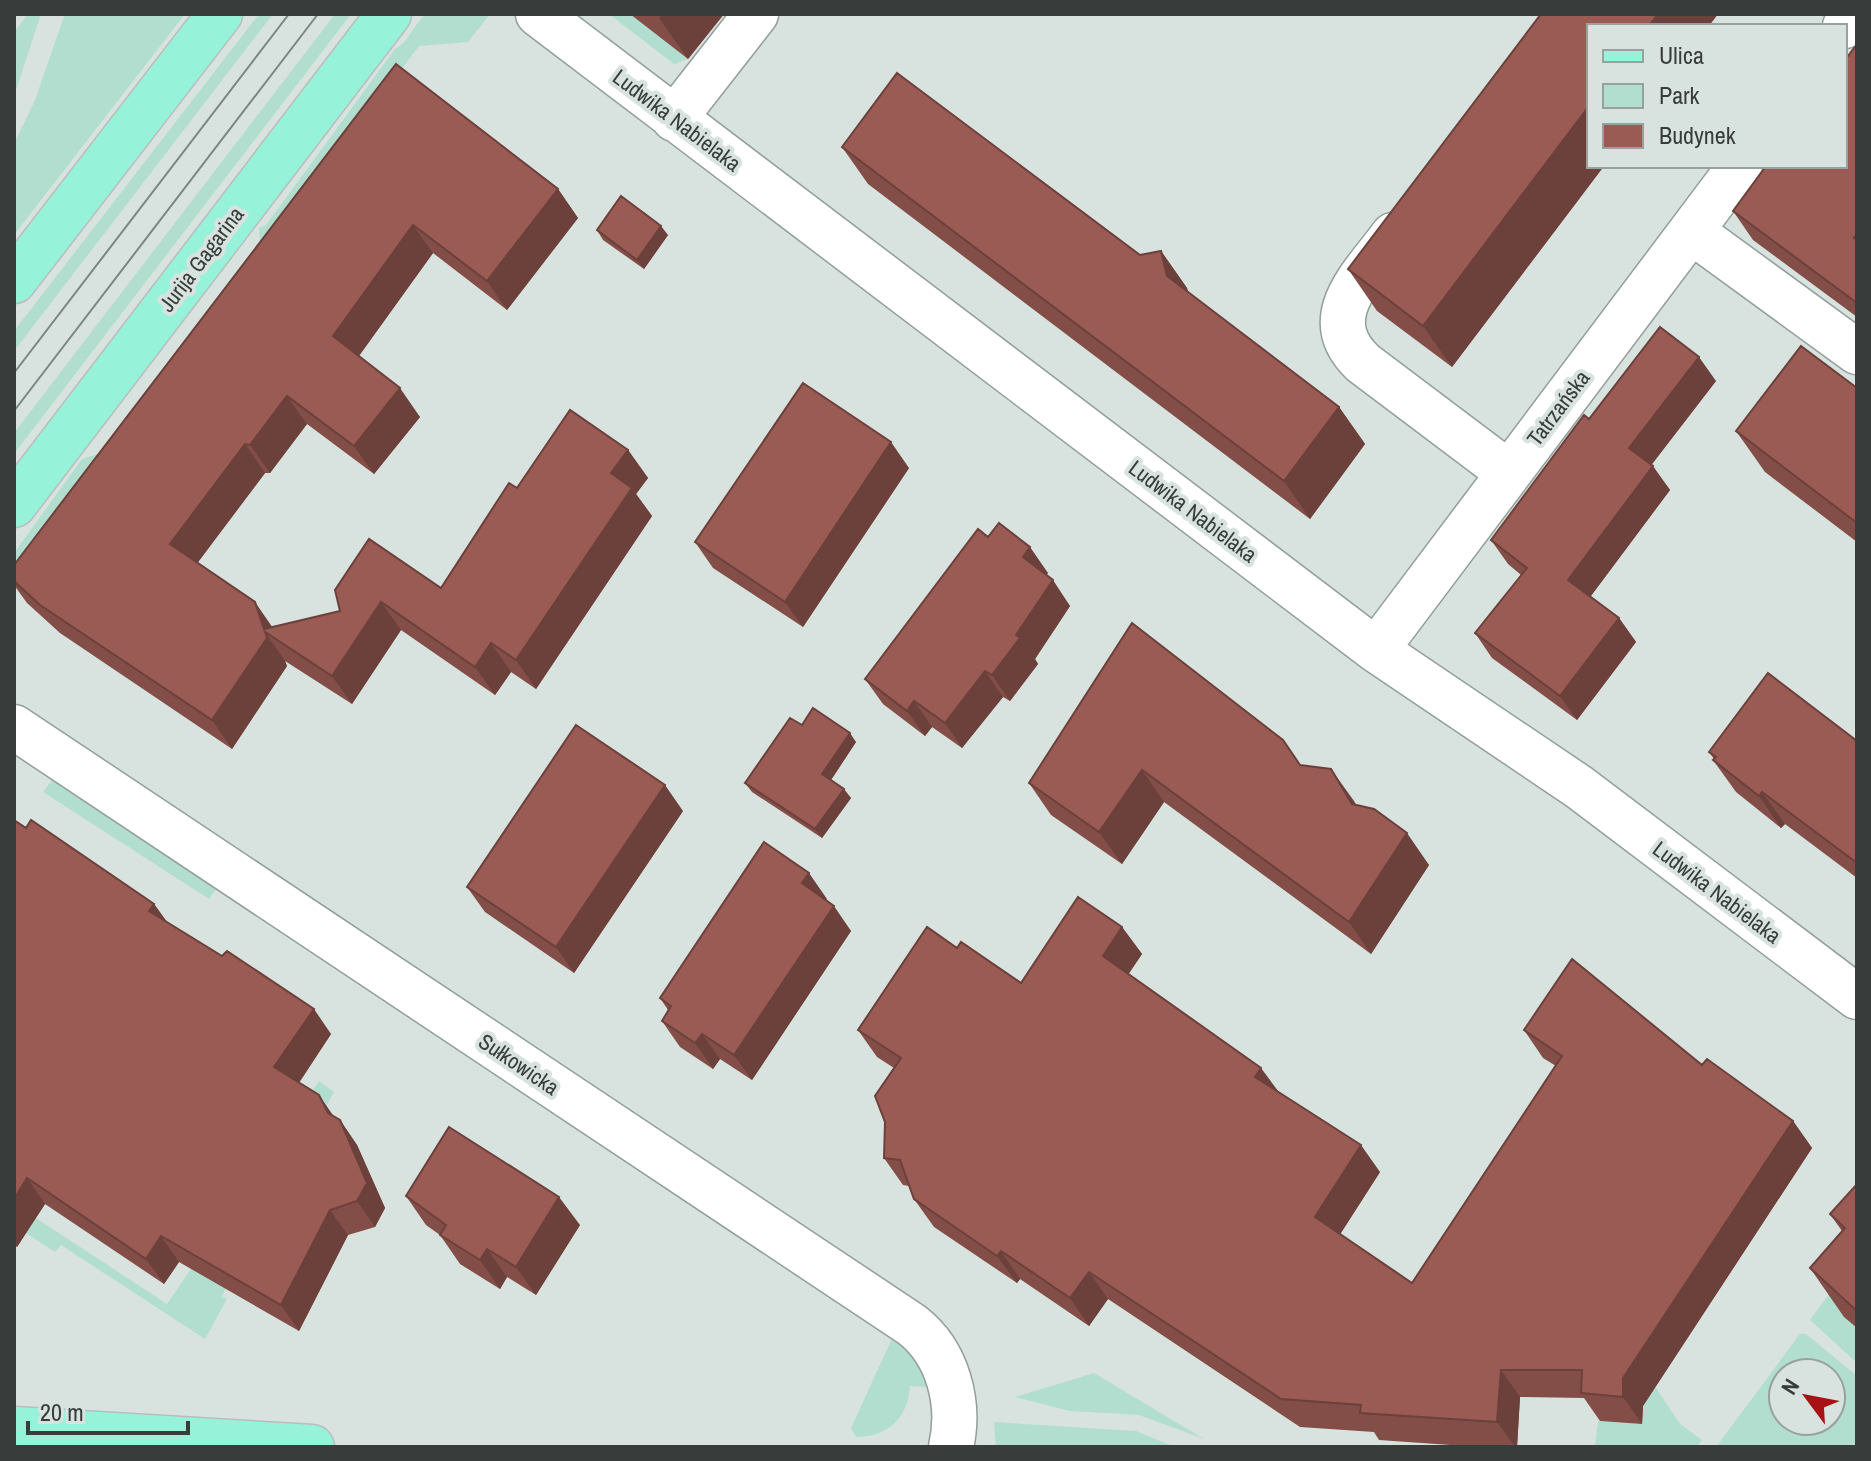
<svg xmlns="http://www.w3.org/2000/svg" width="1871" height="1461" viewBox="0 0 1871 1461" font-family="'Archivo Narrow',sans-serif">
<rect width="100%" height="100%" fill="#d8e3df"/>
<!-- green -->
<path fill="#b2decf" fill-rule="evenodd" d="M28,14H41L14,96V32Z
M65,14H185L14,235V144L35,100Z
M259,14H273L14,351V331Z
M335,14H351L14,454V433Z
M426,14H490L468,42L419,46L261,254L259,228L266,225L395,49C409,42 413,25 426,14Z
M609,14H630L688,59L674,64Z
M104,452L14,578V553L82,459Z
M52,780H59L219,884L209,899L43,792Z
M319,1081L334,1092L246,1258L242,1256L222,1296L227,1299L205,1339L61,1245L55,1252L26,1233L36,1218L167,1304Z
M1832,1290L1845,1317L1857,1328V1363L1810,1320Z
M894,1334L913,1351L927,1387L910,1386C908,1418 888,1437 856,1437L851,1428Z
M1800,1334H1806L1857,1376V1447H1716ZM1783,1373H1831V1421H1783Z
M1610,1358L1656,1388L1680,1424L1702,1440L1697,1447H1595L1598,1421L1642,1424L1643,1386Z
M1094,1373L1204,1439L1139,1415L1070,1411L1015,1397Z
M994,1422L1136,1431L1175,1447H996Z"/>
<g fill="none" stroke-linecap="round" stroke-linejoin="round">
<!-- minor casing -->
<g stroke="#939e9a" stroke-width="47">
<path id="minor" d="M538,14L1376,650L1579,787L1857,997
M1845,26L1854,14
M674,119L756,14
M1691,231L1857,352
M1393,235C1364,275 1315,317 1363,363L1509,473
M1376,650L1740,166
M14,727L912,1325C948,1353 961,1403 951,1447"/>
</g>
<!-- major casing -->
<g stroke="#bbbdbc" stroke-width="47">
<path id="major" d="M14,281L220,14
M14,505L389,14
M14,1429L312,1447"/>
</g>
<!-- minor -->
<use href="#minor" stroke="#fff" stroke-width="44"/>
<!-- major -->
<use href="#major" stroke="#97f2da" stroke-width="44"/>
<!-- tram -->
<path stroke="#7d8582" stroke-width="2" d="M14,373L289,14
M14,411L318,14"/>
</g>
<!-- wall -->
<path fill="#844e48" d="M630,14H724L688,59Z
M1541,14H1718L1589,166H1604L1452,367L1377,311L1348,269Z
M1857,44V317L1753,240L1733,211Z
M396,64L558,189L578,218L507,310L433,253L359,356L420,417L374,474L307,424L270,473H265L197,563L272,627L441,588L517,488L628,450L648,478L636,494L652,516L536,689L511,672L495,695L401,630L352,704L285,661L287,666L232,749L60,633L27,603L14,585V565Z
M842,147L1140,255L1161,251L1187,288L1188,292L1339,407L1365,444L1310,519L868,184Z
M597,230L668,235L644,269L603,240Z
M1716,381L1651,465L1670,490L1590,597L1619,618L1636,642L1577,720L1492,658L1475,633L1521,575L1508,564L1491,540L1589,419Z
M1857,388V542L1765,472L1736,431Z
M909,468L803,627L713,568L695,542Z
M988,537L1048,573L1046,575L1070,606L1035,659L1038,664L1010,701L1003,697L962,748L932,727L925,736L883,704L865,679Z
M1132,623L1300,765L1356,805L1429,865L1371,954L1164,802L1122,864L1051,815L1029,783Z
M802,725L856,742L831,780L851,798L822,838L752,792L745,783Z
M1857,741V878L1785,824L1781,828L1736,792L1713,760L1714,759L1709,752Z
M683,811L574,973L485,912L467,887Z
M14,820L154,904L167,922L331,1034L299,1083L334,1117L340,1120L357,1145L385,1208L375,1227L348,1235L299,1331L179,1262L164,1284L45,1204L17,1247L14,1245Z
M827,899L826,900L851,931L752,1080L720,1059L713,1069L680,1047L662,1021L668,1010L660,998Z
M1122,927L1142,954L1128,974L1380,1172L1340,1234L1412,1283L1556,1066L1543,1058L1524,1030L1702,1065L1793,1121L1812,1148L1643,1406L1642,1424L1600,1421L1584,1398L1520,1397L1517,1447H1479L1379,1440L1374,1432L1300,1427L1108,1299L1089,1326L1020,1279L1017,1283L934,1227L914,1199L909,1186L903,1185L884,1158L894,1068L877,1057L858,1030L957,948L1021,983Z
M1857,1184V1328L1844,1317L1810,1268L1842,1231L1830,1214Z
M406,1196L580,1225L536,1295L507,1277L500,1289L460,1264L440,1235L426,1225Z"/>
<!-- shaded-wall -->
<path fill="#6c403b" d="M663,14H724L688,59L659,18Z
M1658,14H1718L1709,26H1649Z
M1589,106V166H1604L1452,367L1423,326Z
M558,189L578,218L507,310L487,281Z
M413,225L433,253L353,364L333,336Z
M661,226L668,235L644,269L637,260Z
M1161,251L1187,288L1193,313L1167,276Z
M1699,357L1716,381L1646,472L1629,448Z
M400,388L420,417L374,474L354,446Z
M287,396L307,424L270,473L250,445Z
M1339,407L1365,444L1310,519L1284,481Z
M891,442L909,468L803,627L785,602Z
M245,444L265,473L190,573L170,544Z
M628,450L648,478L636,494L652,516L536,689L516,660L611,473Z
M1653,466L1670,490L1585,604L1568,580Z
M1030,547L1048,573L1041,582L1023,557Z
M1053,580L1070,606L1035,659L1038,664L1010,701L992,675L1016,635Z
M255,602L275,631L264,629Z
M381,602L401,630L352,704L332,676Z
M1619,618L1636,642L1577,720L1560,696Z
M265,632L285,661L287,666L232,749L212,720Z
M491,643L511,672L495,695L475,667Z
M985,671L1003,697L962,748L945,723Z
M914,701L932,727L925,736L907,711Z
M850,733L856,742L829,783L822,774Z
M1331,769L1354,801L1375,836L1352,804Z
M1142,770L1164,802L1122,864L1099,832Z
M665,785L683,811L574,973L556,947Z
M844,789L851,798L822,838L815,829Z
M1762,792L1785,824L1781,828L1759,796Z
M1407,833L1429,865L1371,954L1349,922Z
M809,873L827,899L820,909L802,883Z
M154,904L172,929L149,911Z
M834,906L851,931L752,1080L734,1055Z
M1122,927L1142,954L1122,984L1103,956Z
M314,1009L331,1034L292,1093L274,1067Z
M702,1034L720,1059L713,1069L695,1043Z
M1261,1068L1281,1095L1255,1077Z
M319,1095L337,1121L328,1113Z
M340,1120L357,1145L385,1208L375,1227L357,1201Z
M1793,1121L1812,1148L1643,1406L1642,1424L1623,1397V1378Z
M1361,1145L1380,1172L1334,1244L1315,1217Z
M27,1178L45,1204L17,1247L14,1242V1199Z
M559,1197L580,1225L536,1295L516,1267Z
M330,1210L348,1235L299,1331L281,1305Z
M161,1236L179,1262L164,1284L146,1259Z
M487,1249L507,1277L500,1289L480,1260Z
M1001,1251L1020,1279L1017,1283L997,1256Z
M1089,1272L1108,1299L1089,1326L1070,1298Z
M1501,1370L1520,1397L1517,1447H1515L1497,1422Z"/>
<!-- building -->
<path fill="#9a5b54" stroke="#6c403b" stroke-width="2" d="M1541,14H1658L1649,26H1589V106L1423,326L1348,269Z
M1857,44V234L1854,238L1857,240V303L1733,211L1766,166H1845V60Z
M396,64L558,189L487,281L413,225L333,336L400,388L354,446L287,396L250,445L245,444L170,544L255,602L264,629L340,611L335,590L369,539L441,588L509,483L517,488L570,410L628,450L611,473L632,488L516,660L491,643L475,667L381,602L332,676L265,632L267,638L212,720L40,605L14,581V565Z
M897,73L1140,255L1161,251L1167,276L1339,407L1284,481L842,147Z
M621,196L661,226L637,260L597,230Z
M1660,327L1699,357L1629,448L1653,466L1568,580L1619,618L1560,696L1475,633L1527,568L1491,540L1584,415L1589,419Z
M1801,346L1857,388V523L1736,431Z
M803,383L891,442L785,602L695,542Z
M999,523L1030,547L1023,557L1053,580L1016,635L1020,638L992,675L985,671L945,723L914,701L907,711L865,679L978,529L988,537Z
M1132,623L1283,740L1300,765L1331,769L1352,804L1374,809L1407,833L1349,922L1142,770L1099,832L1029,783Z
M1768,673L1857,741V863L1762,792L1759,796L1713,760L1716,757L1709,752Z
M813,708L850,733L822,774L844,789L815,829L745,783L790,718L802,725Z
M576,725L665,785L556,947L467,887Z
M14,820L26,828L31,820L154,904L149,911L222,956L227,951L314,1009L274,1067L319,1095L328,1113L340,1120L367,1183L357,1201L330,1210L281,1305L161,1236L146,1259L27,1178L14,1199Z
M764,842L809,873L802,883L834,906L734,1055L702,1034L695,1043L662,1021L671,1006L660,998Z
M1078,897L1122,927L1103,956L1261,1068L1255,1077L1361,1145L1315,1217L1412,1283L1562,1056L1524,1030L1572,959L1702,1065L1707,1059L1793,1121L1623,1378V1397L1581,1393L1582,1370H1501L1497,1422L1360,1413L1361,1405L1281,1399L1089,1272L1070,1298L1001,1251L997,1256L914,1199L900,1160L884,1158L885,1122L875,1096L901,1058L858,1030L927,927L957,948L961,942L1021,983Z
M449,1127L559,1197L516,1267L487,1249L480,1260L440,1235L446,1225L406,1196Z
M1857,1184V1311L1810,1268L1845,1228L1830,1214Z"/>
<g text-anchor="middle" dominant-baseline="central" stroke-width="8" stroke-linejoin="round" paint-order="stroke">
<!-- street labels -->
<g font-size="22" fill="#383d3b" stroke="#d8e3df">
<text transform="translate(677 120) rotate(37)">Ludwika Nabielaka</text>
<text transform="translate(201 259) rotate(-53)">Jurija Gagarina</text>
<text transform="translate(1558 408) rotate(-53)">Tatrzańska</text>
<text transform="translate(1193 511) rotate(37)">Ludwika Nabielaka</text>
<text transform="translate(1717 892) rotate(37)">Ludwika Nabielaka</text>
<text transform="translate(519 1064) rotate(34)">Sułkowicka</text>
</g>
</g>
<!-- border -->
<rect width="1871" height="1461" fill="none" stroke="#383d3b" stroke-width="32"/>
<!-- legend -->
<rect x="1587" y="24" width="260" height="144" fill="#d8e3df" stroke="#98a19d" stroke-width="2"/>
<rect x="1603" y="50" width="40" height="12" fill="#97f2da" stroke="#98a19d" stroke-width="2"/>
<text x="1659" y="64" font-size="24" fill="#383d3b">Ulica</text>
<rect x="1603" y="84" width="40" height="24" fill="#b2decf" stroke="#98a19d" stroke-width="2"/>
<text x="1659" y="104" font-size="24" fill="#383d3b">Park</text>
<rect x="1603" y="124" width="40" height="24" fill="#9a5b54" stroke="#98a19d" stroke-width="2"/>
<text x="1659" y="144" font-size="24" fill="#383d3b">Budynek</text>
<!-- north arrow -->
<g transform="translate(1807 1397) rotate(302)"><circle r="38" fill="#d8e3df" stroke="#98a19d" stroke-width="2"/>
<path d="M0-6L14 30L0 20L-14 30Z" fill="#a71217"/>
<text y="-12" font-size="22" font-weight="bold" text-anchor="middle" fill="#383d3b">N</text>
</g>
<!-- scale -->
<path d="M28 1421v12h160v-12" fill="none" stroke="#383d3b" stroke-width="4"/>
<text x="40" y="1421" font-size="24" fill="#383d3b" stroke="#d8e3df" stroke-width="6" paint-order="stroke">20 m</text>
</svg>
